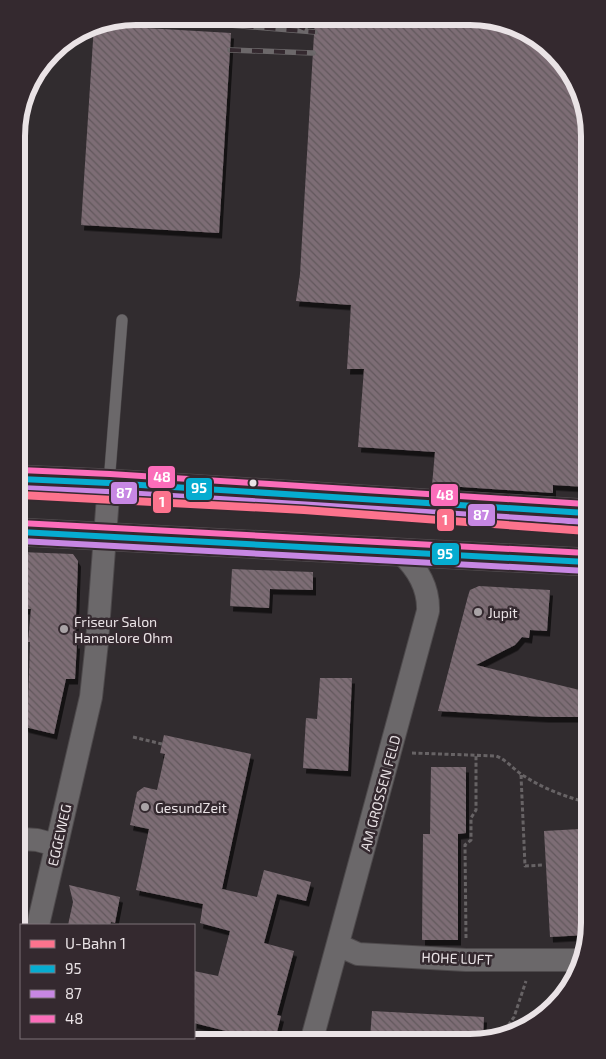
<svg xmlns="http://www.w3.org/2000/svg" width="606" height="1059" viewBox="0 0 606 1059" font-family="'Exo 2',sans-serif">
<defs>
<pattern id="building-back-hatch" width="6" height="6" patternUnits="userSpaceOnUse" patternTransform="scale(1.25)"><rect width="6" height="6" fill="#7d6d75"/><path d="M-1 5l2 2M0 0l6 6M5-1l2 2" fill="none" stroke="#62585d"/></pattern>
<filter id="shadow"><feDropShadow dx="3" dy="5.5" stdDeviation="0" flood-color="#0009"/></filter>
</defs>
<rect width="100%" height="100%" fill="#312c2f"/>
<!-- building -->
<path fill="url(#building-back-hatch)" filter="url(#shadow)" d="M315,17L493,18L549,46L583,97L586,487L553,485V493L432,485L435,452L358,447L364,369H347L351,305L296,301L300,274Z
M94,25L231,33L219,233L81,225Z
M20,552L73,554L78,561L75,643H77L75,679H66L54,734L25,727L26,726L21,725V704L28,705L30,642H28L31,609H20Z
M232,569L313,572V590L270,589L269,608L230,606Z
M479,586L550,590L547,631L530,630L529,638L522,637L515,645L476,665L588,692V717H546L438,711L468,596L470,590Z
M320,678H352L348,771L303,768L306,718L317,719Z
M164,735L251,754L222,889L257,897L264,870L311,882L306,901L277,894L264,943L294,951L277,1015L281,1016L275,1040H249L250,1037L194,1023V971L218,976L230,931L200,923L203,904L136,890L149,829L130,825L137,792L144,787L157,790L165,754L160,753Z
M431,767H466V833L458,834V940H422L423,834H430Z
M580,829L586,935L550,937L544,831Z
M69,885L120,897L115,923L111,922L110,925H68L73,902Z
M372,1011L484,1017L483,1037L370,1038Z"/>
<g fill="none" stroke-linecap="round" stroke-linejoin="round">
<!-- service casing -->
<g stroke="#4e4a4c" stroke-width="12">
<path id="service" d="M109,483L122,320"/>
</g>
<!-- minor casing -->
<g stroke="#4e4a4c" stroke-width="24">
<path id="minor" d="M22,839L37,840L56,845
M38,925L91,697L97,642L109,483
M338,945L358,954L466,960H579
M312,1039L428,611C429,587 418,569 401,553"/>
</g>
<!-- tertiary casing -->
<g stroke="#4e4a4c" stroke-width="29">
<path id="tertiary" d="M20,479L109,483L586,513
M20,532L587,562"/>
</g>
<!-- path -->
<path stroke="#676365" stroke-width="3" stroke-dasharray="4 2.5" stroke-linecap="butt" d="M133,737L162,744
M412,753L496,756C507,760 514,770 524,776C544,789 566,797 589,803
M521,775L525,866L543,865
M587,803L589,893
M466,938L465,845L471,840V818L476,810V755
M501,1036L514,1017L526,981"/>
<!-- service -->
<use href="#service" stroke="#6b686a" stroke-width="11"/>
<!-- minor -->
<use href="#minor" stroke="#6b686a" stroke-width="22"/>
<!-- tertiary -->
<use href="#tertiary" stroke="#6b686a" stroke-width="28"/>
<!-- rail casing -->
<g stroke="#6c686a" stroke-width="5.5">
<path id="rail" d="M133,17L315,32
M279,17L305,29
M230,50L313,53"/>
</g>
<!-- rail -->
<use href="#rail" stroke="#34292f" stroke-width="4" stroke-dasharray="11" stroke-linecap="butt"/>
<!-- bus-1 casing -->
<g stroke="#34292f" stroke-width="10">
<path id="bus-1" d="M20,479L109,483L586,513
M20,532L587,562"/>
</g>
<!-- bus-2 casing -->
<g stroke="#34292f" stroke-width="10">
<path id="bus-2" d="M20,488L109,492L585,522
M20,541L587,571"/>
</g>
<!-- bus-3 casing -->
<g stroke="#34292f" stroke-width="10">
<path id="bus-3" d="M20,470L110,474L586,504
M20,523L587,553"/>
</g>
<!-- bus-1 -->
<use href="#bus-1" stroke="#06acd0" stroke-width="6"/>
<!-- bus-2 -->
<use href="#bus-2" stroke="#c787e3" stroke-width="6"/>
<!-- bus-3 -->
<use href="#bus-3" stroke="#fb6dba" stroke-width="6"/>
<!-- metro-1 casing -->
<g stroke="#34292f" stroke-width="11">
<path id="metro-1" d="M20,495L304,510L587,531"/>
</g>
<!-- metro-1 -->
<use href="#metro-1" stroke="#fc738d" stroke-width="8"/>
</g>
<!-- markers -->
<circle fill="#eae3e6" stroke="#34292f" stroke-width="2" cx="253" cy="483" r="4.5"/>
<g fill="#a9a3a6" stroke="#34292f" stroke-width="2">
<circle cx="478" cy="612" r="5"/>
<circle cx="64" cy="629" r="5"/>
<circle cx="145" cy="807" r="5"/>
</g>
<g text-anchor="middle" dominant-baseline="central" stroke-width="5" stroke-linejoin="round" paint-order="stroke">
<!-- poi labels -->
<g font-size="14" fill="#eae3e6" stroke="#34292f" text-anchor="start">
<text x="488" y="612">Jupit</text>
<text x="74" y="621">Friseur Salon<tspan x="74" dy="16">Hannelore Ohm</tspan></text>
<text x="155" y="807">GesundZeit</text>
</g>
<!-- street labels -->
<g font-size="14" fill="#eae3e6" stroke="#34292f">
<text transform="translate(380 793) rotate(-75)">AM GROSSEN FELD</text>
<text transform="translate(59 835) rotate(-77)">EGGEWEG</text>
<text transform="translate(457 958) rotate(2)">HOHE LUFT</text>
</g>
</g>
<!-- crop -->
<path d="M0 0H606V1059H0ZM136 25H470A111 111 0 0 1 581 136V923A111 111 0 0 1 470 1034H136A111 111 0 0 1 25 923V136A111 111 0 0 1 136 25Z" fill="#34292f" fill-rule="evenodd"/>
<path fill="none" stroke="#eae3e6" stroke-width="6" d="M136 25H470A111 111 0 0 1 581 136V923A111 111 0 0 1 470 1034H136A111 111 0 0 1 25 923V136A111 111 0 0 1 136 25Z"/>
<g stroke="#34292f" stroke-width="2">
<rect x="147" y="465" width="29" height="24" rx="5" fill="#fb6dba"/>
<rect x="185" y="477" width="28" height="24" rx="5" fill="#06acd0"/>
<rect x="110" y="481" width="28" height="24" rx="5" fill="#c787e3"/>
<rect x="430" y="483" width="29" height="24" rx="5" fill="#fb6dba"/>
<rect x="152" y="490" width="20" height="24" rx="5" fill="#fc738d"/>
<rect x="467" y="503" width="29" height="24" rx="5" fill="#c787e3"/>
<rect x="436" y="508" width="19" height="24" rx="5" fill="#fc738d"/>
<rect x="431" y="542" width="29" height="24" rx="5" fill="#06acd0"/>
</g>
<g font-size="14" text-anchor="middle" font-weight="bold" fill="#fff">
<text x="162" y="482">48</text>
<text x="199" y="493">95</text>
<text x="124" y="498">87</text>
<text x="445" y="500">48</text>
<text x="162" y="507">1</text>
<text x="481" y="520">87</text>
<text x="445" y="525">1</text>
<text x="445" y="559">95</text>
</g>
<!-- legend -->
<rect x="20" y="924" width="175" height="115" fill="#34292f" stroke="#7d7378"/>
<rect x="30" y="940" width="25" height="8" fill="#fc738d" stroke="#7d7378"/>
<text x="65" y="949" font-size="15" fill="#eae3e6">U-Bahn 1</text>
<rect x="30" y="965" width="25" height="8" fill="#06acd0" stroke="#7d7378"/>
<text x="65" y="974" font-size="15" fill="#eae3e6">95</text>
<rect x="30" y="990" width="25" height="8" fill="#c787e3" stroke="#7d7378"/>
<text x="65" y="999" font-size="15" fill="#eae3e6">87</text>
<rect x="30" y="1015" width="25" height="8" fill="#fb6dba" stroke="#7d7378"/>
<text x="65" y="1024" font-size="15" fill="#eae3e6">48</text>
</svg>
